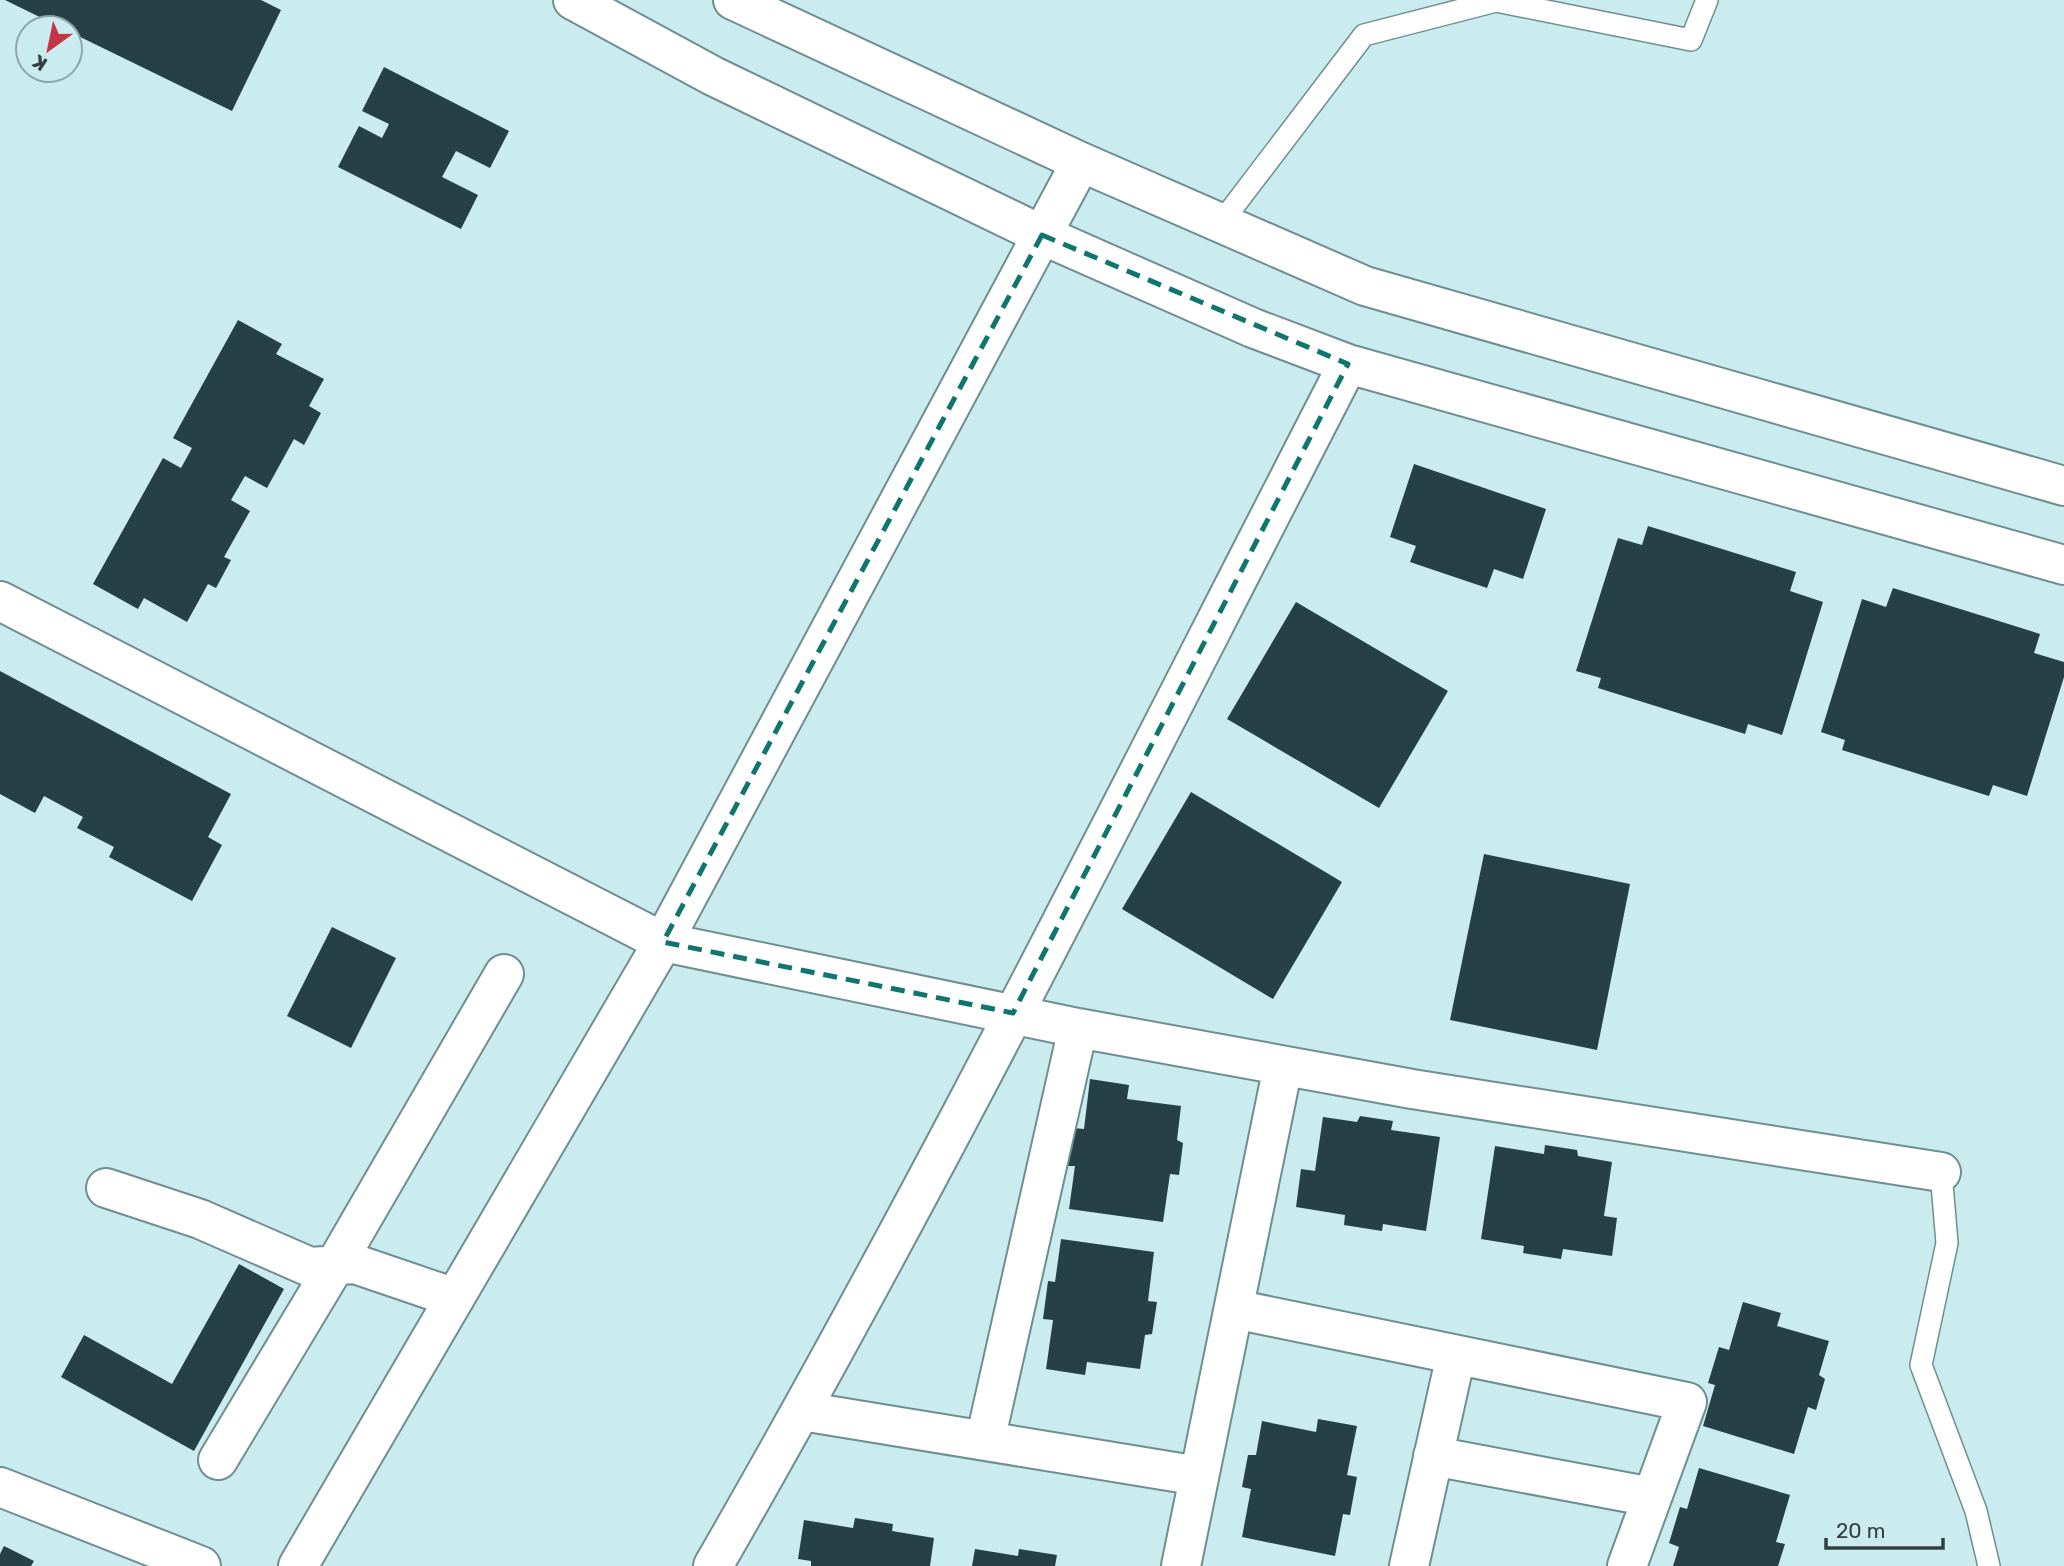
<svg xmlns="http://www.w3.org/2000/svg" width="2064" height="1566" viewBox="0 0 2064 1566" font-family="Rubik,sans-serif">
<rect width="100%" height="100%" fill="#caecef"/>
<!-- building -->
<path fill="#254145" d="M5,0H261L281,10L232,111L70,32V28H62Z
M384,67L509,131L490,168L456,151L442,177L478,195L461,229L338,167L359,126L382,138L389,124L362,111Z
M238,320L282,344L276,354L324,379L309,406L321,413L304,445L294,439L267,488L245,476L231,500L250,511L224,557L231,560L216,588L208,584L187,622L144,598L138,609L93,584L163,458L181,468L192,448L173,438Z
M1414,464L1546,509L1523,579L1494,569L1487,588L1410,562L1416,546L1390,537Z
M1648,526L1796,572L1790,591L1823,602L1782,735L1748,724L1745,734L1598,688L1601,678L1576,671L1618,538L1642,545Z
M1893,588L2040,634L2034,653L2064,662V677L2027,796L1993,785L1989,796L1842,750L1845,740L1821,732L1862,599L1886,607Z
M1296,602L1448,691L1379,808L1227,719Z
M0,671L231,794L208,837L222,845L192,901L109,857L114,847L77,828L83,817L44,796L35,813L0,794Z
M1191,792L1342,882L1273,999L1122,909Z
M1484,854L1630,884L1597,1050L1450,1020Z
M332,927L396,958L351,1048L287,1016Z
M1090,1079L1129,1085L1127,1099L1181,1106L1177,1140L1183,1143L1179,1175L1170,1174L1163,1222L1069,1209L1075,1166H1068L1073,1128L1084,1129Z
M1360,1116L1393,1121L1391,1130L1440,1137L1426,1231L1383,1224L1382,1231L1344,1225L1345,1215L1296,1207L1301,1169L1315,1171L1323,1117L1357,1122Z
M1545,1145L1577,1150L1578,1156L1612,1162L1604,1216L1617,1218L1612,1256L1563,1249L1561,1259L1523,1253L1524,1246L1481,1239L1495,1146L1544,1154Z
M1061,1239L1154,1252L1148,1301L1157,1302L1152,1334L1145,1335L1140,1369L1087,1362L1085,1375L1046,1369L1053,1320L1043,1319L1048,1281L1055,1282Z
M239,1264L284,1289L194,1451L61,1377L84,1335L172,1384Z
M1743,1302L1781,1313L1777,1326L1829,1341L1819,1375L1825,1379L1816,1410L1808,1407L1794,1454L1703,1426L1715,1385L1708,1383L1719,1347L1729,1350Z
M1318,1419L1357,1426L1347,1475L1357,1477L1350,1515L1343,1514L1335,1556L1242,1537L1251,1489L1242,1487L1248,1455H1256L1262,1421L1316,1432Z
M1699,1468L1790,1495L1776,1542L1785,1544L1778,1566H1673L1679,1547L1669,1543L1680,1507L1687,1509Z
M855,1518L893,1524L892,1531L934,1538L930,1566H811V1561L798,1559L804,1520L853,1528Z
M4,1546L34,1561L31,1566H0V1554Z
M975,1549L1018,1556L1019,1549L1057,1555L1055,1566H972Z"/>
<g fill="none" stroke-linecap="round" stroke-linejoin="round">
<!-- service casing -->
<g stroke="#6f8e91" stroke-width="24">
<path id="service" d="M1221,223L1364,35L1496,1L1691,40L1707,0
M1941,1172L1947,1243L1921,1365L1976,1511L1989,1566"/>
</g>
<!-- minor casing -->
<g stroke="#6f8e91" stroke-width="42">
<path id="minor" d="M573,0L713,76L1042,235L1253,328L1348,364L2064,565
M733,0L1081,162L1365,286L2064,486
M0,601L663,942L1078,1028L1412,1089L1941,1172
M106,1188L200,1219L310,1267L355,1264L455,1298
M1234,1309L1687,1402L1627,1566
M802,1411L1199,1476
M985,1441L1078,1028
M1433,1456L1652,1497
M218,1460L334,1267L504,974
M0,1487L201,1566
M298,1566L663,942L1081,162
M713,1566C939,1174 1140,767 1348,364
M1181,1566L1283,1066
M1409,1566L1456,1355"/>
</g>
<!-- service -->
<use href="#service" stroke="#fff" stroke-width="21"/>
<!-- minor -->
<use href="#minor" stroke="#fff" stroke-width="38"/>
</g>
<!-- marked area -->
<path fill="none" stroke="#0f766e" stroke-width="5" stroke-dasharray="14 9" stroke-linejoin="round" d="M1042,235L1348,364L1013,1013L663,942Z"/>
<!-- north arrow -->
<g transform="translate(49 49) rotate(213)"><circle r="33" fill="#caecef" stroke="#8da7a9" stroke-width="2"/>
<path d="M0-5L12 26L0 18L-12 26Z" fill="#c53545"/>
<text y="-10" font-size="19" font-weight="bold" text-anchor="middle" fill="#323f41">K</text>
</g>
<!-- scale -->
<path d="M1826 1538v10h117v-10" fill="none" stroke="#323f41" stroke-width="3.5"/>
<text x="1836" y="1538" font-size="21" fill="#323f41" stroke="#caecef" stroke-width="5" paint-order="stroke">20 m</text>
</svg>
